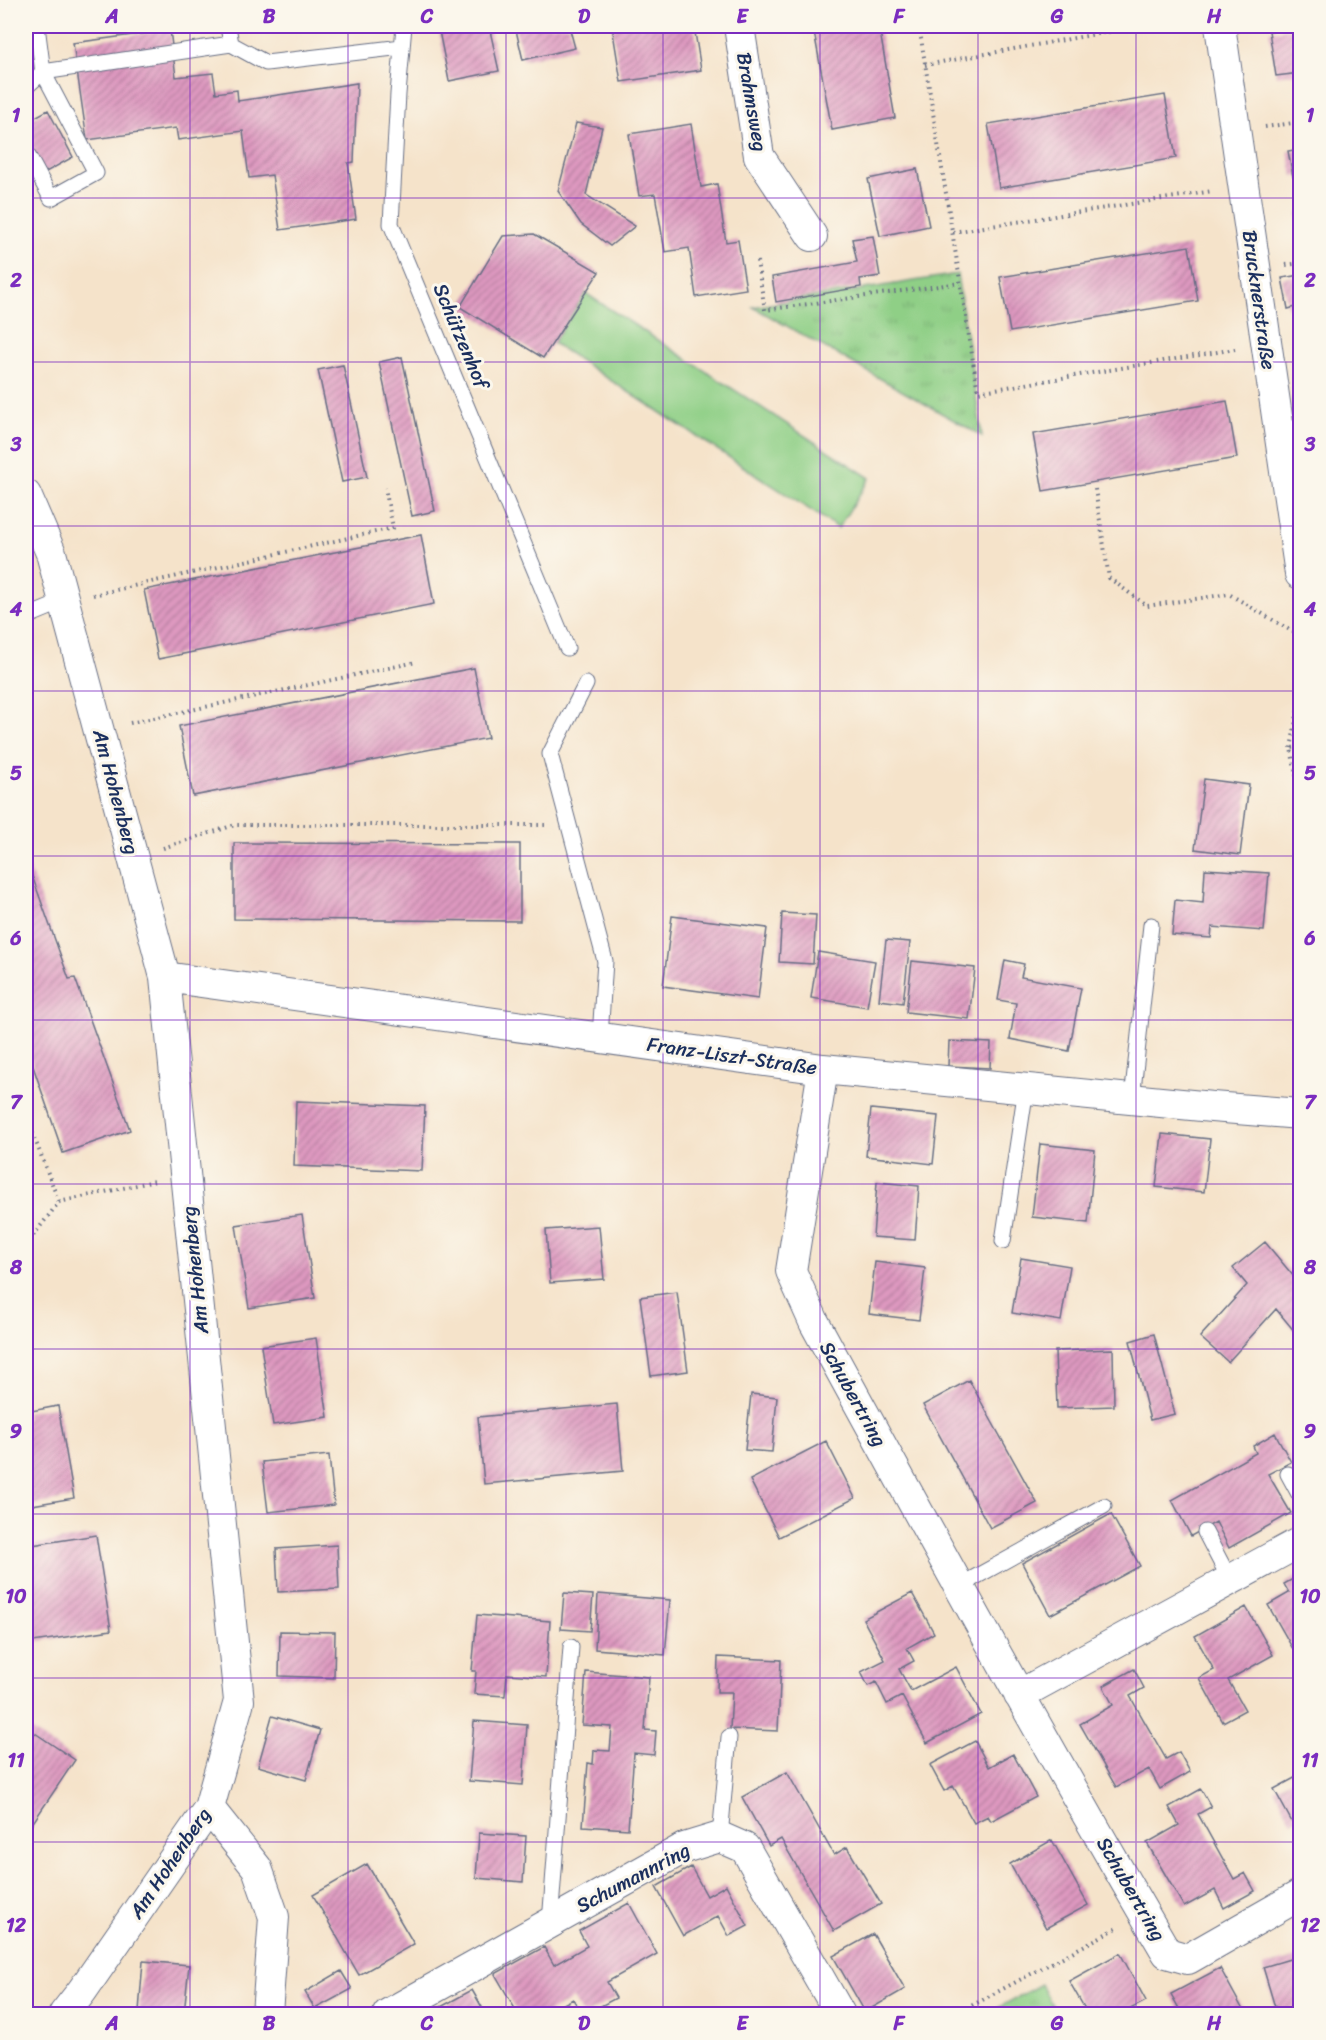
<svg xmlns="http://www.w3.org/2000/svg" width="1326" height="2040" viewBox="0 0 1326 2040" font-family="Sriracha,sans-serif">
<defs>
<pattern id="grass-tufts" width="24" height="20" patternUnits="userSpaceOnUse" patternTransform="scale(1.5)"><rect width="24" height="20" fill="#8fcf86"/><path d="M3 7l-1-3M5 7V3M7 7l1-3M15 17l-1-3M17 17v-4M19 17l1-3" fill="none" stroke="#7bb276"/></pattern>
<pattern id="building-hatch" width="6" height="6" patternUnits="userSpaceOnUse" patternTransform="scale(1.5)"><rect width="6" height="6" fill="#de99c0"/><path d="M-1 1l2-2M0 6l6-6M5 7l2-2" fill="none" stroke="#b37d9f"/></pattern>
</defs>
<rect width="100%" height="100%" fill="#fbf7ec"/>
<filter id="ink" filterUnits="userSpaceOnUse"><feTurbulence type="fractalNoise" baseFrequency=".0167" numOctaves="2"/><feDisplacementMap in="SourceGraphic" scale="12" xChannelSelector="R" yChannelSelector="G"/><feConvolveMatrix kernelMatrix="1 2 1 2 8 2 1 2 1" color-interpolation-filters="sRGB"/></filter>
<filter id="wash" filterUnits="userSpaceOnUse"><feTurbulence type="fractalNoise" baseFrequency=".008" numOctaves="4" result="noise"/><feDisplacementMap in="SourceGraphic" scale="24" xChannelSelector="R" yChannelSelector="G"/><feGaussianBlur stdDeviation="1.35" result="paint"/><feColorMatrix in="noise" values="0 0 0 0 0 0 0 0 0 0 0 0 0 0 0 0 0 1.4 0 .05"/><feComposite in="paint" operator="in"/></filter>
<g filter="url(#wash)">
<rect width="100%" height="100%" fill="#f5e3ca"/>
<!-- grass -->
<path fill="url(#grass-tufts)" stroke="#557f72" stroke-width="1.5" d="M957,274L982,436L753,307Z
M1041,1984L1057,2014H987Z"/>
<!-- pitch -->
<path fill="#8fcf86" stroke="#557f72" stroke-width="1.5" d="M585,293L870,478L838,528L553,343Z"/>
<g id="blocks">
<!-- building -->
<path fill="url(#building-hatch)" d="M438,26H489L499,71L449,81Z
M515,26H569L575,48L523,60Z
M612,26H694L701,70L621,82Z
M813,26H879L895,118L832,130Z
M1297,26H1300V73L1276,76L1269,31L1298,28Z
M170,30L176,77L213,73L216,93L237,90L238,101L357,83L354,162L348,163L356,219L280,230L272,175L249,178L243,131L178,140L176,128L87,140L73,43Z
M1165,95L1176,158L999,188L988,124Z
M48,110L73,157L28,182L26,178V122Z
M576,123L602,127L586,195L635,226L610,246L581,224L558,191Z
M691,124L701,187L717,184L726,242L738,240L746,289L696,297L689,248L665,252L655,194L639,196L629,134Z
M1300,149V176L1293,177L1288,151Z
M917,169L929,226L880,236L868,179Z
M1300,212V227L1299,228L1297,213Z
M534,234L599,272L543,358L460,307L503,236Z
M873,236L880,276L860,279L861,287L776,302L772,277L857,262L852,239Z
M1189,246L1198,301L1010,332L1000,277Z
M1300,275V306L1288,309L1282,278Z
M402,357L435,511L412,516L379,362Z
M343,365L367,477L342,482L318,370Z
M1227,401L1237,458L1043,491L1033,434Z
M421,535L434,604L158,659L144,590Z
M474,668L488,738L193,796L179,726Z
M1204,779L1249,785L1240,855L1195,849Z
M234,843L520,844V921L234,919Z
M26,859L69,979L75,978L130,1130L63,1153L26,1046Z
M1205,869L1269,873L1264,931L1212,927L1211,938L1172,935L1175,900L1203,903Z
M782,913L816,915L813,964L779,962Z
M672,916L767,928L758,999L663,986Z
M886,940L910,942L903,1003L879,1000Z
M818,952L875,961L867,1007L811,998Z
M1005,960L1024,964L1021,977L1081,988L1069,1051L1010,1039L1016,1003L998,1000Z
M912,961L975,968L969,1019L906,1012Z
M949,1041L991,1043L990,1068L948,1066Z
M296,1101L425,1106L422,1171L294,1166Z
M871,1109L938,1116L933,1164L866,1156Z
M1162,1134L1210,1139L1204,1192L1156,1187Z
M1040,1144L1095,1150L1088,1223L1032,1217Z
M877,1182L919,1186L915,1240L873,1237Z
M302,1215L315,1298L249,1308L236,1225Z
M599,1226L604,1279L550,1283L546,1230Z
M1265,1242L1295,1278L1300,1274V1338L1276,1309L1228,1362L1200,1337L1247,1285L1233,1268Z
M1021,1258L1070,1266L1061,1321L1012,1313Z
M875,1262L925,1268L919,1320L869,1314Z
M677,1292L688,1371L651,1376L640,1297Z
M1154,1334L1175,1414L1150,1420L1130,1341Z
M316,1338L328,1417L273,1425L261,1346Z
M1113,1349L1114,1406L1057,1408L1055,1351Z
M969,1380L1037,1503L990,1528L923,1405Z
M751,1394L777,1397L772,1452L745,1450Z
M617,1404L623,1471L484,1484L478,1417Z
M58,1406L74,1498L26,1506V1412Z
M1275,1433L1291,1462L1268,1474L1291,1513L1229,1548L1216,1522L1191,1536L1172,1500L1256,1453L1253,1446Z
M826,1441L855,1498L779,1537L750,1480Z
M329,1455L334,1505L268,1512L262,1462Z
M1111,1514L1140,1566L1050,1615L1022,1563Z
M96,1535L111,1630L27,1643L26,1630V1546Z
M337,1545L339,1589L278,1592L276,1549Z
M1300,1575V1645L1293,1649L1268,1605L1289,1593L1284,1584Z
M564,1593L593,1595L590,1631L561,1629Z
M912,1593L934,1633L907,1648L914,1661L899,1669L911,1691L956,1667L981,1714L927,1743L902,1696L887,1704L876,1682L868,1686L861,1672L885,1660L863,1619Z
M598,1594L670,1600L665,1655L595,1649Z
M1246,1607L1273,1655L1228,1680L1245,1710L1223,1722L1199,1678L1214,1670L1195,1636Z
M477,1615L550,1621L546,1677L507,1674L505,1696L474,1694L476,1671H472Z
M280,1631L335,1632L334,1678L279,1676Z
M718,1657L781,1660L778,1731L730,1729L732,1692H717Z
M1134,1669L1144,1688L1130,1696L1166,1759L1179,1752L1190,1772L1160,1789L1149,1769L1116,1787L1080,1724L1113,1705L1103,1686Z
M586,1672L649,1677L645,1730L656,1731L654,1755L634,1753L628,1829L583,1826L588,1763L593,1764L594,1750L610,1751L612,1727L582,1725Z
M272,1716L320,1730L306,1780L258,1766Z
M474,1721L527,1725L523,1785L469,1781Z
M26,1727L75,1760L26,1833Z
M975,1741L989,1767L1013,1754L1036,1797L991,1821L988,1816L974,1823L953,1786L944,1791L930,1765Z
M787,1772L834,1855L847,1847L881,1904L834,1931L781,1839L769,1846L742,1797Z
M1300,1775V1817L1292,1822L1274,1789Z
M1201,1789L1211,1807L1198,1814L1234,1879L1245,1873L1255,1891L1224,1908L1215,1890L1184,1907L1147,1843L1179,1825L1169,1807Z
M479,1833L526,1836L523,1882L476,1878Z
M1052,1840L1088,1905L1046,1928L1010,1864Z
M367,1864L414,1944L359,1975L313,1895Z
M691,1867L707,1896L726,1885L748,1926L729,1936L718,1916L683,1936L656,1887Z
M629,1903L657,1954L607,1982L616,1998L586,2014H582L573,1999L545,2014H518L495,1974L544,1947L554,1965L587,1946L579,1931Z
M873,1934L905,1989L865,2012L833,1956Z
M1120,1953L1146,2001L1121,2014H1088L1069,1981Z
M1300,1956V2010L1285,2014H1277L1263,1967Z
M143,1961L189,1965L184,2014L139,2011Z
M1220,1968L1243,2010L1236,2014H1182L1171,1994Z
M341,1971L352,1989L315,2009L305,1992Z
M472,1990L486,2014H428Z"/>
</g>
</g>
<g filter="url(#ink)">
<use href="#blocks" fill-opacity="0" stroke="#676e84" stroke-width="1.5"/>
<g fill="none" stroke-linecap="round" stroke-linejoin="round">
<!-- service casing -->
<g stroke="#676e84" stroke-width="17">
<path id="service" d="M37,26L43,72L231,44
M228,26L231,44L266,63L402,47
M404,26L398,94L391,224L567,648
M26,87L43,72L96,173L51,198L26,152
M1278,431L1300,427
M26,617L65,601
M586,684L550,754L605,961L600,1037
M1132,1099L1151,925
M1003,1241L1026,1088
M1288,1474L1300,1496
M1205,1532L1230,1580
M959,1586L1104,1506
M720,1837L729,1737
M550,1923L571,1647"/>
</g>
<!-- minor casing -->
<g stroke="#676e84" stroke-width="32">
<path id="minor" d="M739,26L759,156L812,236
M1220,26L1300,574
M26,495L51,553L165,977L239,1701L209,1808L82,1991L64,2014
M165,977L823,1069L1212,1107L1300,1114
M823,1069L791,1271L814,1322C930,1534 1045,1745 1167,1953L1188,1959L1300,1895
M1019,1695L1300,1542
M209,1808L257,1868L274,1917L267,2014
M388,2014L684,1848L720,1837L745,1848L840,2014"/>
</g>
<!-- path -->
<path stroke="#676e84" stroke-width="4" stroke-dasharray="1.5 4.5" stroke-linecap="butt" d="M919,26L978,392L1235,349
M925,65L1141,26
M1265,127L1300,122
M953,232L1213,191
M757,261L765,310L960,283
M1286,265L1300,263
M1095,489L1109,578L1147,606L1229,594L1300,636
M93,595L393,528L385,488
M130,723L416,662
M1300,747L1291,748L1300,795
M1291,748L1300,698
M163,848L235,825H545
M26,1116L59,1202
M26,1245L59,1202L155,1181
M956,2014L1117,1928"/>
<!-- service -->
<use href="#service" stroke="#fff" stroke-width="15"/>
<!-- minor -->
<use href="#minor" stroke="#fff" stroke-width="30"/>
</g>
</g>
<!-- grid -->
<path fill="none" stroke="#7b2cbf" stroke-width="1.5" stroke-opacity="0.55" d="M190,26V2014M348,26V2014M506,26V2014M663,26V2014M820,26V2014M978,26V2014M1136,26V2014M26,198H1300M26,362H1300M26,526H1300M26,691H1300M26,856H1300M26,1020H1300M26,1184H1300M26,1349H1300M26,1514H1300M26,1678H1300M26,1842H1300"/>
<g text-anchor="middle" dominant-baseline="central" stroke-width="6" stroke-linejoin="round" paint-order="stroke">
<!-- street labels -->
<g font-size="20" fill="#1b2f5e" stroke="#fbf7ec">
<text transform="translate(752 102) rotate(80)">Brahmsweg</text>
<text transform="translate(1259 300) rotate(82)">Brucknerstraße</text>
<text transform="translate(461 336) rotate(67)">Schützenhof</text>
<text transform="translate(116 792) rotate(75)">Am Hohenberg</text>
<text transform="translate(732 1056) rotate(8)">Franz-Liszt-Straße</text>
<text transform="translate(195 1270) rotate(-96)">Am Hohenberg</text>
<text transform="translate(853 1394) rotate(61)">Schubertring</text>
<text transform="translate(170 1863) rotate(-56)">Am Hohenberg</text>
<text transform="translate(633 1878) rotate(-28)">Schumannring</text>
<text transform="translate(1131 1889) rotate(60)">Schubertring</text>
</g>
</g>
<!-- margin -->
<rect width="1326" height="2040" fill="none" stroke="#fbf7ec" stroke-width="66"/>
<rect x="33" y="33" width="1260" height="1974" fill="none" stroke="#7b2cbf" stroke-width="2"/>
<g font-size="20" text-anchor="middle" font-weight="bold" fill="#7b2cbf">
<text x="112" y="23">A</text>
<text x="269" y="23">B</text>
<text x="427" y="23">C</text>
<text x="584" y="23">D</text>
<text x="742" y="23">E</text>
<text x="899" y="23">F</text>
<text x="1057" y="23">G</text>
<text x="1214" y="23">H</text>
<text x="16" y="122">1</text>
<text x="1310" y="122">1</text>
<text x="16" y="287">2</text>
<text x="1310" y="287">2</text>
<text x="16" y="451">3</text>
<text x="1310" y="451">3</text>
<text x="16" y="616">4</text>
<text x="1310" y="616">4</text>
<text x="16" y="780">5</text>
<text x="1310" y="780">5</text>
<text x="16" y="945">6</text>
<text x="1310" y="945">6</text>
<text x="16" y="1109">7</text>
<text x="1310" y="1109">7</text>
<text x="16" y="1274">8</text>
<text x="1310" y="1274">8</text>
<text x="16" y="1438">9</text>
<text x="1310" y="1438">9</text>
<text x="16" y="1603">10</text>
<text x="1310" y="1603">10</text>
<text x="16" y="1767">11</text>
<text x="1310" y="1767">11</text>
<text x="16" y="1932">12</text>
<text x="1310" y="1932">12</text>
<text x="112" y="2030">A</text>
<text x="269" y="2030">B</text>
<text x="427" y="2030">C</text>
<text x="584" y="2030">D</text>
<text x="742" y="2030">E</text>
<text x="899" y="2030">F</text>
<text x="1057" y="2030">G</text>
<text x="1214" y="2030">H</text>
</g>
</svg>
